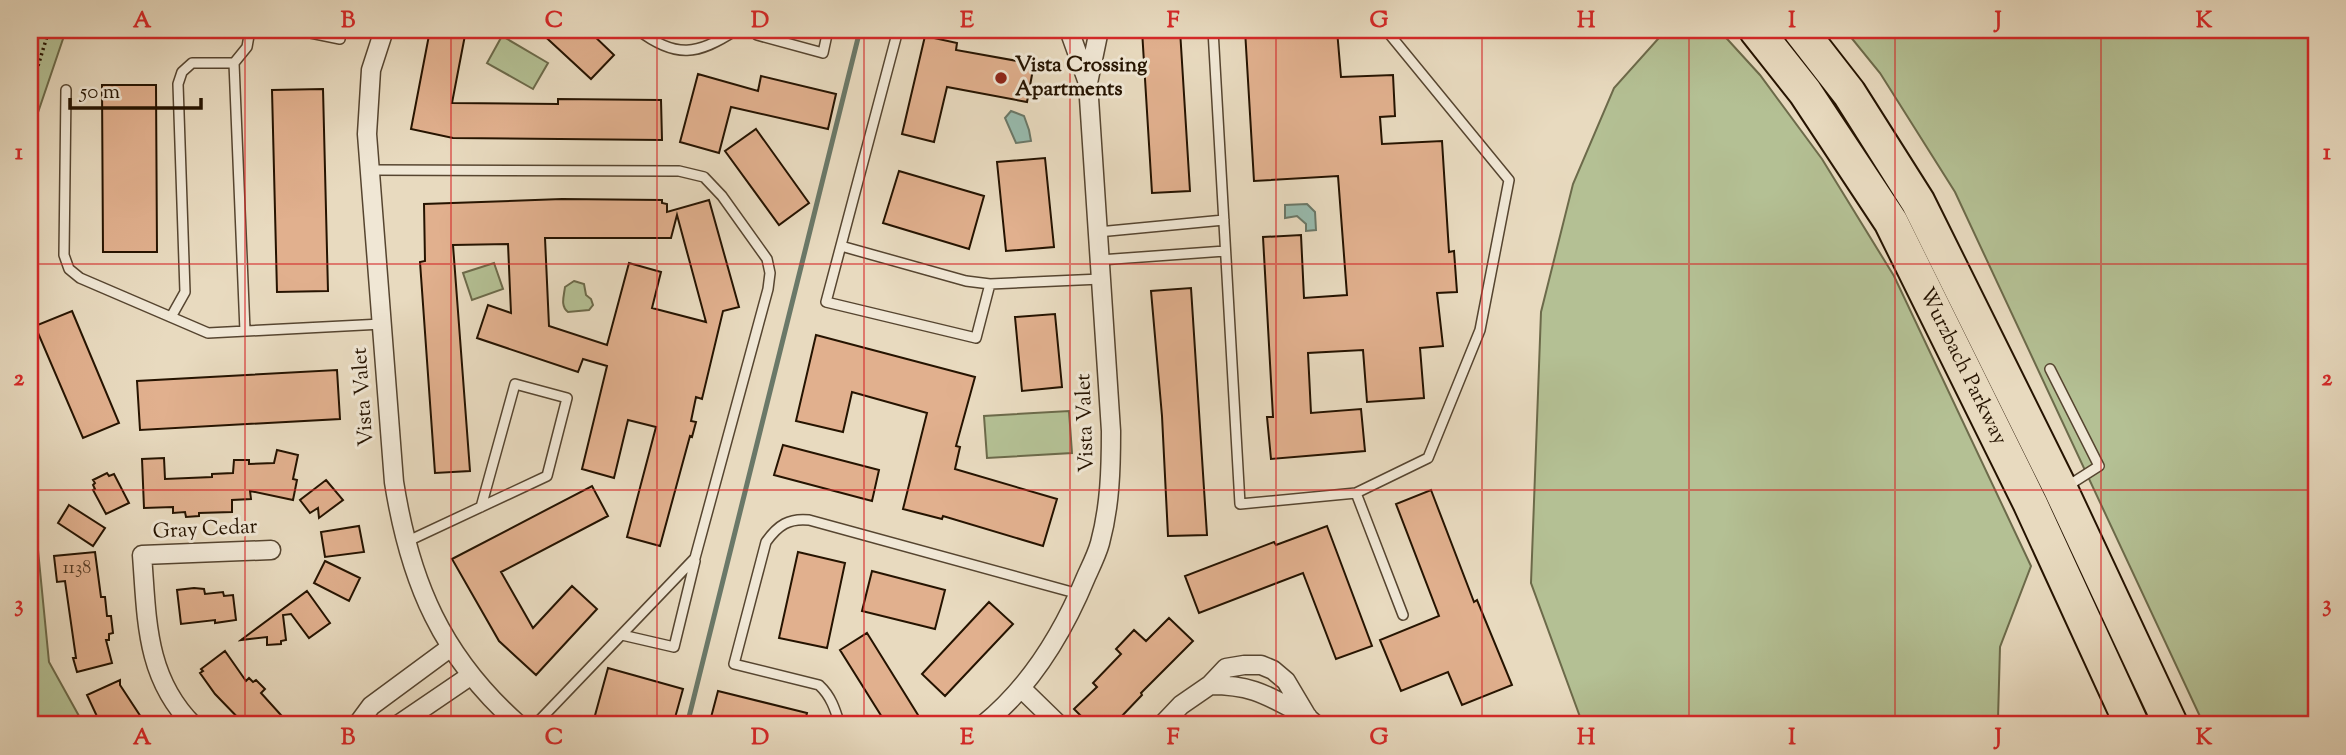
<svg xmlns="http://www.w3.org/2000/svg" width="2346" height="755" viewBox="0 0 2346 755" font-family="'Sorts Mill Goudy',serif">
<rect width="100%" height="100%" fill="#e8dabf"/>
<filter id="stains"><feTurbulence type="fractalNoise" baseFrequency=".00286" numOctaves="4"/><feColorMatrix values="0 0 0 0 .2 0 0 0 0 .09 0 0 0 0 .02 0 0 0 .5 -.17"/></filter>
<radialGradient id="worn" r=".72"><stop offset=".6" stop-color="#630" stop-opacity="0"/><stop offset="1" stop-color="#630" stop-opacity=".3"/></radialGradient>
<!-- green -->
<path fill="#b4c094" stroke="#6c6a4a" stroke-width="2" d="M30,30H66L30,136Z
M1666,30H1719L1760,75L1822,159L1894,276L2031,566L2000,647L1998,719L2001,725H1583L1531,583L1541,312L1573,184L1614,88Z
M1845,30H2316V725H2204L1955,192L1880,73Z
M502,36L548,63L533,89L487,63Z
M494,263L503,289L472,300L463,273Z
M574,281L584,284L586,295L591,299L593,305L589,310L568,312C560,306 564,296 565,287Z
M1069,411L1072,453L987,458L984,416Z
M30,469L49,662L84,725H30Z"/>
<!-- water -->
<path fill="#98bbae" stroke="#6a7868" stroke-width="2" d="M1011,111L1024,116L1029,130L1031,141L1016,143L1005,118Z
M1307,204L1315,212L1316,230L1306,231V224L1297,216L1285,218V205Z"/>
<g fill="none" stroke-linecap="round" stroke-linejoin="round">
<!-- stream -->
<path stroke="#6a7868" stroke-width="5" d="M687,725L860,30"/>
</g>
<!-- building -->
<path fill="#e1b08e" stroke="#251300" stroke-width="2" fill-rule="evenodd" d="M430,30H466L452,103L558,104V99L661,100L662,140L453,138L411,129Z
M538,30H588L614,55L591,79Z
M1142,30H1180L1190,191L1152,193Z
M1245,30H1337L1341,77L1393,75L1395,116L1380,117L1382,144L1442,141L1449,252L1454,251L1457,292L1437,293L1443,346L1420,348L1424,398L1367,402L1363,350L1308,353L1311,413L1361,409L1365,451L1271,459L1267,417H1273L1263,237L1301,235L1304,298L1347,295L1338,176L1254,181Z
M925,36L957,43L956,50L1034,64L1027,102L947,87L934,142L902,134Z
M698,74L758,91L761,76L836,94L828,129L731,107L719,153L680,142Z
M102,85H156L157,252H103Z
M323,89L328,291L277,292L272,90Z
M756,129L809,203L779,225L725,151Z
M1045,158L1054,247L1006,251L997,162Z
M899,171L984,196L969,249L883,223Z
M562,199L662,200V203L667,204V212L709,200L739,307L723,311L702,399L696,397L691,421L696,422L692,437L690,436L660,546L627,537L656,427L628,420L614,478L582,469L607,366L583,359L578,372L477,338L488,305L511,313L508,244L453,245L470,471L435,473L420,262L425,261L424,204ZM677,215L706,322L652,308L661,272L629,263L607,345L549,326L545,238H671Z
M1191,288L1207,535L1168,536L1162,416L1151,291Z
M72,311L119,423L83,438L35,326Z
M1055,314L1062,387L1022,391L1015,317Z
M816,335L975,377L956,446L960,447L955,469L1057,499L1043,546L943,516L942,519L903,509L927,413L852,392L843,432L796,421Z
M337,370L340,419L140,430L137,381Z
M783,445L879,470L872,501L774,475Z
M277,450L298,455L293,479L297,480L293,500L250,491L251,499L232,500V512L199,513V516L186,517L185,512L173,513V507L144,508L142,459L164,458L165,479L212,477V474L233,473L234,460H249V464L274,463Z
M107,473L109,476L114,474L129,503L106,514L93,490L95,489L93,485L95,483L93,480Z
M326,480L343,500L319,518L318,508L310,513L300,500Z
M592,486L608,516L501,572L533,628L572,586L597,609L536,675L499,641L452,559Z
M1431,490L1474,602L1477,600L1512,685L1462,705L1448,672L1401,691L1380,640L1439,616L1396,504Z
M69,505L105,528L93,546L58,523Z
M359,526L364,552L325,557L321,532Z
M1327,526L1372,646L1336,659L1303,573L1199,613L1185,576L1274,542L1276,545Z
M95,552L101,597H105L107,616H111L113,633L109,634V640H106L112,663L77,672L73,658H76L65,581L57,582L54,556Z
M798,552L845,563L827,648L779,638Z
M325,561L360,578L349,601L314,583Z
M872,571L945,590L935,629L862,611Z
M194,588L204,589L205,594L223,592L224,596L233,595L236,620L215,623V620L181,624L177,590Z
M307,591L330,623L309,638L291,614L283,615L286,640L281,641V644L267,645V637L241,640Z
M989,602L1013,624L945,696L922,674Z
M1169,618L1193,641L1141,693L1142,695L1120,718L1127,725H1090L1074,709L1097,687L1093,683L1121,654L1116,649L1134,630L1146,641Z
M867,633L918,715L902,725H887L840,650Z
M225,651L246,681L249,678L253,682L256,680L265,689L261,693L290,725H245L215,694L200,673L203,671L201,669Z
M608,668L683,689L673,725H618L594,719Z
M120,680V685L141,717L138,719L143,725H101L87,695Z
M718,691L807,713L804,725H709Z"/>
<g fill="none" stroke-linecap="round" stroke-linejoin="round">
<!-- service casing -->
<g stroke="#564530" stroke-width="12">
<path id="service" d="M296,30L340,39
M638,30C676,59 698,55 736,30
M753,30L757,35L823,53L828,30
M898,30L826,302L976,338L990,284
M1213,30L1240,504L1356,493L1428,458L1480,330L1509,180L1386,30
M66,90L64,255L69,269L80,278L208,333L382,324
M370,170L679,171L704,177L722,196L767,259L770,273L768,289L695,558L535,725
M1098,232L1224,220
M841,246L966,281L990,284L1101,279
M1100,260L1225,251
M171,317L185,292L178,84L182,72L192,63H234
M245,331L234,63L247,47L250,30
M2050,369L2099,466L2066,487
M1356,493L1403,615
M406,542L547,476L567,398L515,384L481,507
M622,635L674,647L695,561
M840,725C835,709 831,696 819,685L734,664L766,542C778,525 789,518 809,520L1079,594"/>
</g>
<!-- minor casing -->
<g stroke="#564530" stroke-width="21">
<path id="minor" d="M384,30L371,70L367,134L394,482C410,583 442,657 519,725
M1088,83L1099,30
M1210,685C1256,685 1269,697 1308,717
M1021,688L1059,725
M193,725C145,677 147,618 142,555L271,550
M357,725L371,706L451,647
M398,725L470,676
M983,725C1031,686 1063,633 1086,577C1091,566 1097,554 1100,543C1110,506 1111,469 1111,431L1088,83L1069,30
M1162,725L1181,705L1210,685L1226,668L1244,665H1261L1273,670L1286,681L1308,718L1316,725"/>
</g>
<!-- motorway casing -->
<g stroke="#251300" stroke-width="37">
<g id="motorway">
<path id="s1" d="M1756,30L1805,92L1891,222L2030,503L2132,725"/>
<path d="M1800,30L1849,93L1918,202L2061,490L2171,725"/>
</g>
</g>
<!-- path -->
<path stroke="#251300" stroke-width="3.5" stroke-dasharray="2 3.5" stroke-linecap="butt" d="M30,92L49,30"/>
<!-- service -->
<use href="#service" stroke="#f0e7d5" stroke-width="9"/>
<!-- minor -->
<use href="#minor" stroke="#f0e7d5" stroke-width="18"/>
<!-- motorway -->
<use href="#motorway" stroke="#e8dabf" stroke-width="33"/>
</g>
<!-- grid -->
<path fill="none" stroke="#d62828" stroke-width="2" stroke-opacity="0.55" d="M245,30V725M451,30V725M657,30V725M864,30V725M1070,30V725M1276,30V725M1482,30V725M1689,30V725M1895,30V725M2101,30V725M30,264H2316M30,490H2316"/>
<!-- markers -->
<circle fill="#8f2418" stroke="#f0e7d5" stroke-width="2.5" cx="1001" cy="78" r="7"/>
<g text-anchor="middle" dominant-baseline="central" stroke-width="6" stroke-linejoin="round" paint-order="stroke">
<!-- number labels -->
<g font-size="18" fill="#543a24">
<text x="77" y="569">1138</text>
</g>
<!-- poi labels -->
<g font-size="21" font-weight="bold" fill="#251300" stroke="#f0e7d5" text-anchor="start">
<text x="1015" y="66">Vista Crossing<tspan x="1015" dy="24">Apartments</tspan></text>
</g>
<!-- street labels -->
<g font-size="21" fill="#251300" stroke="#f0e7d5">
<text stroke="none"><textPath href="#s1" startOffset="396">Wurzbach Parkway</textPath></text>
<text transform="translate(364 397) rotate(-94)">Vista Valet</text>
<text transform="translate(1086 423) rotate(-92)">Vista Valet</text>
<text transform="translate(205 530) rotate(-3)">Gray Cedar</text>
</g>
</g>
<!-- margin -->
<rect width="2346" height="755" fill="none" stroke="#e8dabf" stroke-width="77"/>
<!-- scale -->
<path d="M70 98v10h131v-10" fill="none" stroke="#251300" stroke-width="3.5"/>
<text x="80" y="98" font-size="21" fill="#251300" stroke="#f0e7d5" stroke-width="5" paint-order="stroke">50 m</text>
<rect x="38" y="38" width="2270" height="678" fill="none" stroke="#d62828" stroke-width="2.5"/>
<g font-size="23" text-anchor="middle" font-weight="bold" fill="#d62828">
<text x="142" y="27">A</text>
<text x="348" y="27">B</text>
<text x="554" y="27">C</text>
<text x="760" y="27">D</text>
<text x="967" y="27">E</text>
<text x="1173" y="27">F</text>
<text x="1379" y="27">G</text>
<text x="1586" y="27">H</text>
<text x="1792" y="27">I</text>
<text x="1998" y="27">J</text>
<text x="2204" y="27">K</text>
<text x="19" y="159">1</text>
<text x="2327" y="159">1</text>
<text x="19" y="385">2</text>
<text x="2327" y="385">2</text>
<text x="19" y="611">3</text>
<text x="2327" y="611">3</text>
<text x="142" y="744">A</text>
<text x="348" y="744">B</text>
<text x="554" y="744">C</text>
<text x="760" y="744">D</text>
<text x="967" y="744">E</text>
<text x="1173" y="744">F</text>
<text x="1379" y="744">G</text>
<text x="1586" y="744">H</text>
<text x="1792" y="744">I</text>
<text x="1998" y="744">J</text>
<text x="2204" y="744">K</text>
</g>
<rect width="100%" height="100%" filter="url(#stains)"/>
<rect width="100%" height="100%" fill="url(#worn)"/>
</svg>
